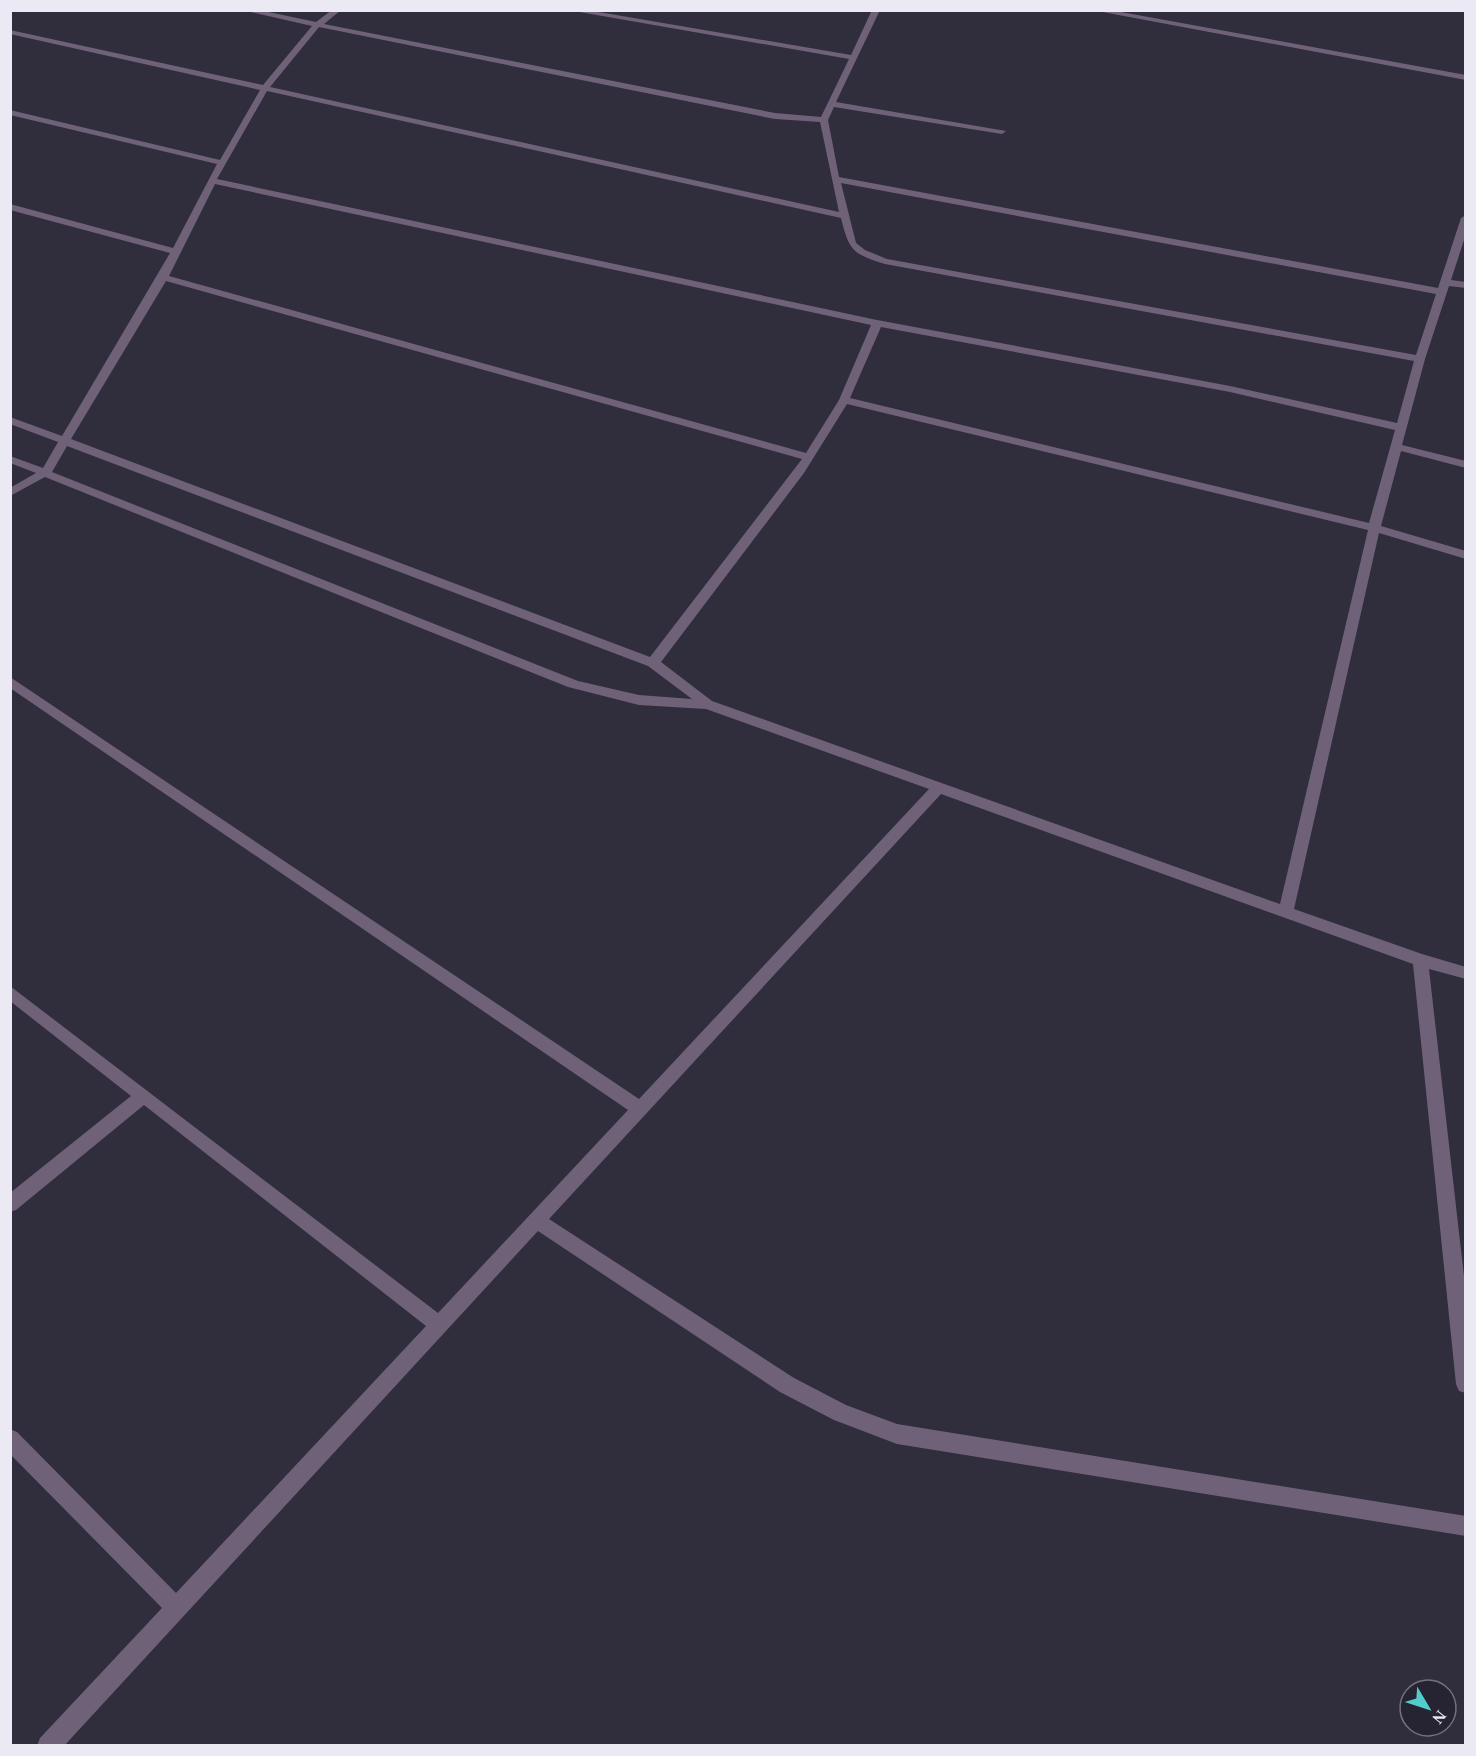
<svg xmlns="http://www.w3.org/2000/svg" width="1476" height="1756" viewBox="0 0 1476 1756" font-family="Georgia,serif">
<rect width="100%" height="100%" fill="#302d3d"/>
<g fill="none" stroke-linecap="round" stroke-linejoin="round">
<!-- minor -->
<path fill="#6f6278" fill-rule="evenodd" d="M242,10H259L316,22L332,10H341L324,24L775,113L821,117L849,59L568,10H587L851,55L872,10H880L836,102L1006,131L1002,134L834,107L828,120L839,177L1438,288L1461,218L1466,215V234L1451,280L1466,282V288L1449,286L1425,359L1402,445L1466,461V468L1401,451L1381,526L1466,551V559L1379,533L1294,909L1422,954L1466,967V979L1429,969L1466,1294V1393L1459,1391L1456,1384L1413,964L941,794L549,1219L794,1378L846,1405L897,1424L1466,1516V1536L897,1444L834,1420L780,1392L538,1231L64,1746H37L40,1738L162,1608L10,1454V1429L17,1432L176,1593L426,1326L144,1105L16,1210L10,1212V1193L131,1096L10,1001V986L438,1313L628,1110L10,688V677L639,1099L929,789L706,709L639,705L568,687L45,477L10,496V488L36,473L10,463V456L43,468L58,442L10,424V417L62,436L170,253L10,210V204L173,248L217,164L10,115V110L220,160L260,90L10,34V30L263,85L312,26ZM319,27L775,119L820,122L839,212L270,87ZM267,91L841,218C849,250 852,254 885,264L1414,361L1397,423L1230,386L877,320L217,179ZM841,183L1436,294L1416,355L887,259L865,250L856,243ZM215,184L871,325L839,400L806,453L169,276ZM166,281L802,459L650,657L71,439ZM881,327L1230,392L1395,430L1369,523L850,398ZM847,404L1368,530L1280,904L712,701L661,662L804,473ZM67,446L648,666L692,699L639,695L578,681L52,472Z
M1092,10H1110L1466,75V80Z"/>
</g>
<!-- border -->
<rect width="1476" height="1756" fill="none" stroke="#ebe9f4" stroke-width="24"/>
<!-- north arrow -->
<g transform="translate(1428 1708) rotate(129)"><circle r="28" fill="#262333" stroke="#757280" stroke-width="1.5"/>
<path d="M0-4.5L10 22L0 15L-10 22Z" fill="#52cdce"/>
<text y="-9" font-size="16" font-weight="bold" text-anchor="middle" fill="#ebe9f4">N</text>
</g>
</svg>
